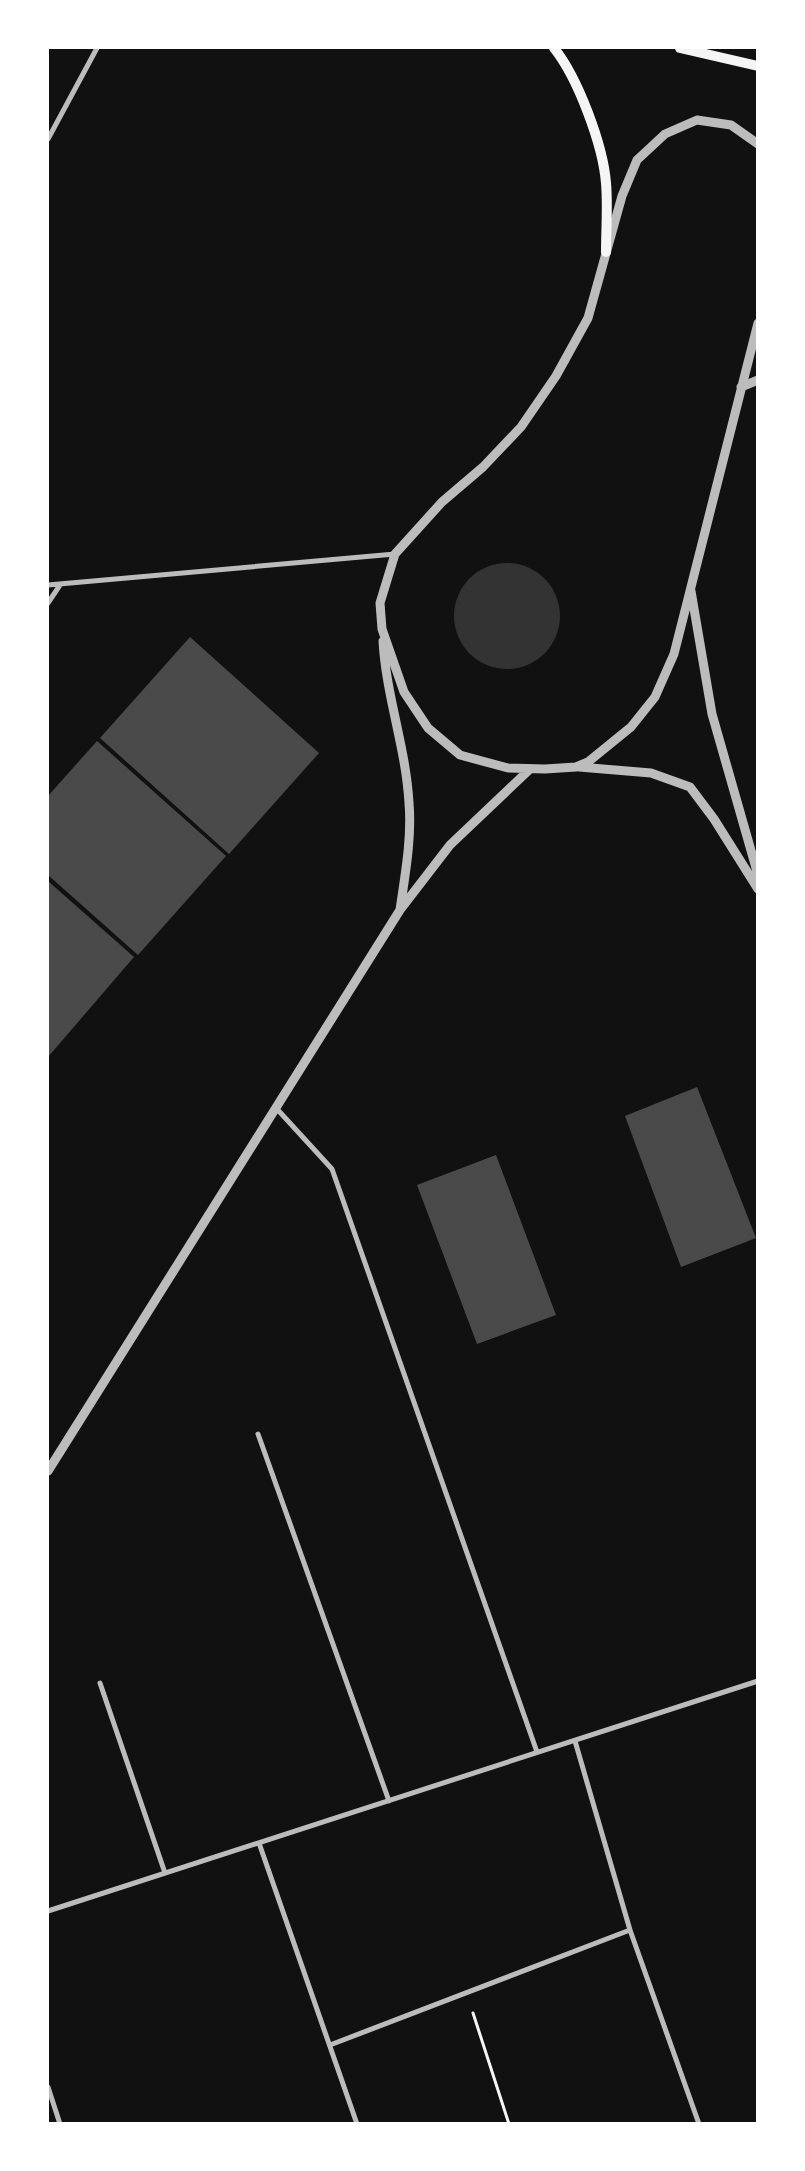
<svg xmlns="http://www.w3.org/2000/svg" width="805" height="2171" viewBox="0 0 805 2171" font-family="'Archivo Narrow',sans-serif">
<rect width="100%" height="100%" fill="#111"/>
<!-- water -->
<path fill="#333" d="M454 616a53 53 0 1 1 106 0a53 53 0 1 1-106 0Z"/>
<!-- building -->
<path fill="#4a4a4a" d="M190,637L319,753L229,854L100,738Z
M97,741L226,856L138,955L48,875V796Z
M48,881L134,957L48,1057Z
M697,1087L756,1238L681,1267L625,1116Z
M496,1155L556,1315L477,1344L417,1185Z"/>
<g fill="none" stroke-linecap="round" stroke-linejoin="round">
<!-- path -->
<path stroke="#f5f5f5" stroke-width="3" d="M473,2013L509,2124"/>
<!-- minor -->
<path stroke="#bcbcbc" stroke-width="5" d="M48,139L97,48
M48,585L395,554
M48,603L60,585
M277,1109L332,1169L537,1752
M258,1434L389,1801
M100,1683L165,1873
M259,1843L357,2124
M48,1911L758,1681
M630,1930L699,2124
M330,2045L630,1930L575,1741
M48,2087L60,2124"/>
<!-- tertiary -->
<path stroke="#bcbcbc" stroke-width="9" d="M758,144L731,125L697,120L665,134L637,160L622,196L588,318L556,376L521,427L483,467L442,502L395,554L380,603L382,629L404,692L428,728L460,755L508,768L545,769L576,767L588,762L631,727L655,697L674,654L758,323
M741,387L758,380
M691,591L712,714L758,875
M383,641C386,696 406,748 409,803C412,838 405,875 400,910
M579,767L651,773L690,787L714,819L758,889
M48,1471L400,910L450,845L530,769"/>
<!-- secondary -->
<path stroke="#f5f5f5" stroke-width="10" d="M554,48C578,78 603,145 606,183C608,206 606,230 606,252
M680,48L758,66"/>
</g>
<!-- border -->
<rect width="805" height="2171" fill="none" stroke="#ffffff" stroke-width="98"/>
</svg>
